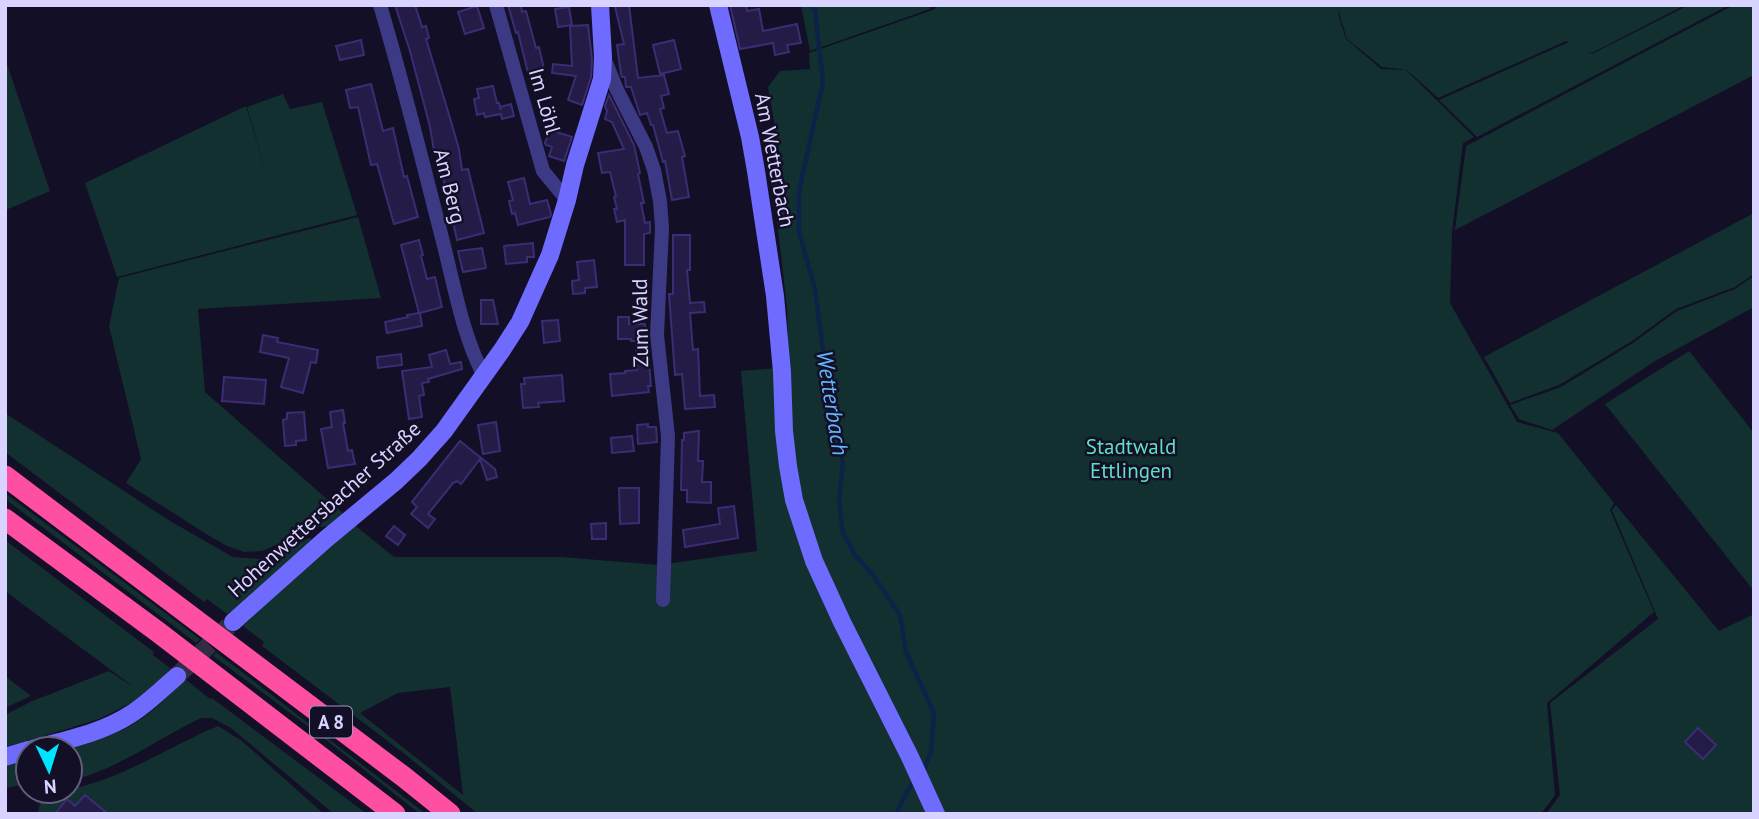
<svg xmlns="http://www.w3.org/2000/svg" width="1759" height="819" viewBox="0 0 1759 819" font-family="'PT Sans',sans-serif">
<rect width="100%" height="100%" fill="#130f26"/>
<!-- green -->
<path fill="#12302f" fill-rule="evenodd" d="M801,5H928L930,9L810,51Z
M940,5H1685L1592,53L1588,52L1592,54L1689,5H1729L1477,137L1439,100L1569,42L1566,41L1438,98L1407,70L1382,67L1347,39L1338,9L1339,17L1346,39L1381,69L1406,70L1474,137L1463,143L1452,232L1450,303L1517,422L1558,433L1614,503L1610,510L1654,612L1547,703L1555,795L1541,814H478L406,755L262,646L264,642L243,626L352,523L394,557H562L659,565L757,551L741,371L789,367L787,308L772,177L783,173L768,87L780,71L810,69L809,53L933,10ZM450,687L463,794V795L360,713L398,693Z
M1734,5H1754V75L1455,230L1466,146Z
M5,58L50,191L8,209H5Z
M283,94L290,109L322,102L357,215L117,277L85,183L246,106L268,179L247,107Z
M1754,213V274L1735,287L1676,309L1632,341L1559,385L1510,403L1484,357Z
M358,217L381,298L198,309L205,392L344,514L330,526L304,528L283,542L262,551L244,552L227,546L208,535L126,483L141,459L109,326L119,278Z
M1754,276V307L1655,361L1552,430L1519,419L1510,405L1561,387L1633,343L1677,311L1735,289Z
M1689,351L1754,433V591L1605,404Z
M5,413L170,521L233,557L259,559L267,558L309,538H311L312,542L256,595L227,614L207,599L204,602L5,452Z
M5,493L200,639L196,643L175,627L5,499Z
M1616,505L1719,631L1754,614V814H1546L1560,795L1550,703L1658,619L1612,510Z
M5,540L154,652L153,655L171,669L145,696L99,719L5,748V715L30,702L109,671L135,688L5,591Z
M216,652L426,814H420L321,736L213,656Z
M5,676L31,696L5,708Z
M185,679L210,699L212,698L367,814H334L231,728L212,718H201C157,739 118,769 70,781V749H68C89,743 111,736 130,726C151,714 169,696 185,679Z
M218,726L242,741L324,814H38L41,795L70,791V789C123,779 169,746 218,726Z
M28,759V784L5,788V765Z"/>
<g fill="none" stroke-linecap="round" stroke-linejoin="round">
<!-- stream -->
<path stroke="#0c2248" stroke-width="4.5" d="M812,5L815,10L823,82L799,191V232L815,289L824,357L835,412L843,464L839,499L843,533L855,555L873,575L900,615L906,652L934,713L931,752L923,773
M896,814L909,788L915,782"/>
</g>
<!-- building -->
<path fill="#241b47" stroke="#3b2d73" stroke-width="2" d="M395,5H415L422,27L426,26L429,38L426,39L450,118L459,149L462,170L468,169L484,233L457,240L437,150L434,151L430,127L410,51Z
M508,5H521L522,12L526,11L536,48L539,47L544,69L528,73L518,32L516,33Z
M621,5H629L638,78L664,75L669,94L661,96L664,108L660,109L667,133L678,131L685,156L682,157L689,197L672,200L665,161L663,162L653,125H651L647,113L640,115L631,87H626L625,77H622L621,74L617,45L624,44L615,7Z
M730,5H746L747,11L759,9L763,31L797,24L801,43L787,45L789,52L775,55L773,43L740,49Z
M477,6L484,28L465,34L458,12Z
M569,7L572,25L558,27L555,9Z
M588,25L592,59L591,77L582,105L568,100L576,76L552,73L553,64L572,66L570,26Z
M361,40L364,55L340,60L336,46Z
M674,40L681,69L660,74L653,45Z
M371,84L383,131L393,128L404,177L407,176L418,217L394,224L377,164L371,165L358,107L350,108L346,90Z
M493,86L497,103H499L501,110L500,107L511,104L514,116L502,119L501,114L485,117L484,113L477,115L474,99L479,98L477,89Z
M609,95L634,145L640,173L638,174L644,203H641L645,223L650,222V233L644,234V265H625V220L617,222L614,209H617L614,197L616,196L610,172L602,173L598,153L624,149L612,122L605,119L607,111L605,106Z
M550,130L572,137L564,161L549,156L552,147L546,145L545,143Z
M524,178L530,204L547,200L551,214L550,217L518,225L515,213L512,214L509,201L513,200L508,182Z
M673,235H690V270H687L690,303L704,302L705,312L690,313L693,350L698,349L700,396L714,395L715,407L685,409L682,374L675,375L669,294H673Z
M419,240L423,255L421,256L427,279L435,277L442,307L420,313L422,326L387,333L385,322L408,317L407,315L419,313L401,245Z
M533,243L534,257H527V262L506,264L504,246Z
M482,248L486,268L463,272L458,251Z
M594,260L597,287L585,288V293L573,294L572,281L579,280L577,262Z
M481,300H493L498,324H481Z
M618,317H629V324H645L647,362H649L651,386H648L649,392L612,396L610,374L625,373V371L637,370L636,341H631V339H618Z
M558,320L560,341L544,343L542,321Z
M263,335L278,338L277,342L318,350L316,363L311,362L303,393L281,387L289,358L260,352Z
M446,350L450,364L461,362L462,369L428,379L429,382L422,383L424,395L419,396L422,417L409,419L402,371L432,367L429,355Z
M401,354L402,365L378,368L377,357Z
M562,375L564,401L538,403L539,407L523,408L521,384H525L524,378Z
M224,377L266,380L264,404L222,401Z
M343,410L345,423H343L348,451L352,450L355,464L328,468L321,429L332,427L330,412Z
M304,412L306,440L296,441V445L285,446L283,420L287,419V413Z
M496,422L500,451L483,454L478,425Z
M648,424V427H656L657,442L638,444L637,425Z
M699,431L698,461H703L702,482H711V503L687,502V490H681L682,440H684V433Z
M632,436L634,451L612,453L611,438Z
M460,441L495,469L497,477L487,480L480,459L461,484L457,481L453,483L428,514L435,519L428,528L411,514L417,507L412,502Z
M619,488H639V523L620,524Z
M734,506L738,538L685,547L683,530L720,524L718,508Z
M606,523V539H592L591,524Z
M394,526L405,535L398,545L386,536Z
M1698,728L1716,745L1703,759L1685,742Z
M85,795L108,814H55L67,799L75,806Z"/>
<g fill="none" stroke-linecap="round" stroke-linejoin="round">
<!-- secondary-tunnel -->
<path stroke="#312d47" stroke-width="18" stroke-dasharray="18 9" stroke-linecap="butt" d="M177,676L233,622"/>
<!-- street -->
<path stroke="#3d3a85" stroke-width="14" d="M380,5C403,82 422,160 442,238C454,284 462,334 484,376
M496,5L543,171L567,200
M604,58L617,90L646,147L654,170L660,201L662,228L657,335L668,436L663,600"/>
<!-- secondary -->
<path stroke="#6f6bff" stroke-width="18" d="M718,5L750,137L756,171L775,296L782,372L784,431L788,466L794,500L814,561L842,622L910,757L936,814
M233,622L326,539L396,481L419,459L444,431L502,350L520,322L550,255L567,200L575,165L602,79L603,57L600,5
M33,749C66,740 102,733 131,714C147,704 162,689 177,676
M5,757L28,750"/>
<!-- highway -->
<path stroke="#ff4fa3" stroke-width="21" d="M5,476L404,777L450,814
M5,519L158,632L395,814"/>
</g>
<g text-anchor="middle" dominant-baseline="central" stroke-width="5" stroke-linejoin="round" paint-order="stroke">
<!-- shield labels -->
<rect fill="#130f26" stroke="#9e99be" stroke-width="2" x="310" y="706.5" width="42" height="31" rx="5"/>
<g font-size="19" font-weight="bold" fill="#d9d4ff">
<text x="331" y="722">A 8</text>
</g>
<!-- street labels -->
<g font-size="21" fill="#d9d4ff" stroke="#130f26">
<text transform="translate(545 101) rotate(74)">Im Löhl</text>
<text transform="translate(775 160) rotate(79)">Am Wetterbach</text>
<text transform="translate(450 186) rotate(76)">Am Berg</text>
<text transform="translate(640 323) rotate(-91)">Zum Wald</text>
<text transform="translate(324 509) rotate(-42)">Hohenwettersbacher Straße</text>
</g>
<!-- park labels -->
<g font-size="21" fill="#5fe0c0" stroke="#130f26">
<text x="1131" y="446">Stadtwald<tspan x="1131" dy="24">Ettlingen</tspan></text>
</g>
<!-- water labels -->
<g font-size="23" font-style="italic" fill="#62b6ff" stroke="#130f26">
<text transform="translate(833 403) rotate(81)">Wetterbach</text>
</g>
</g>
<!-- border -->
<rect width="1759" height="819" fill="none" stroke="#d9d4ff" stroke-width="14"/>
<!-- north arrow -->
<g transform="translate(49 770) rotate(176)"><circle r="33" fill="#130f26" stroke="#625e7d" stroke-width="2"/>
<path d="M0-5L12 26L0 18L-12 26Z" fill="#00e5ff"/>
<text y="-10" font-size="19" font-weight="bold" text-anchor="middle" fill="#d9d4ff">N</text>
</g>
</svg>
